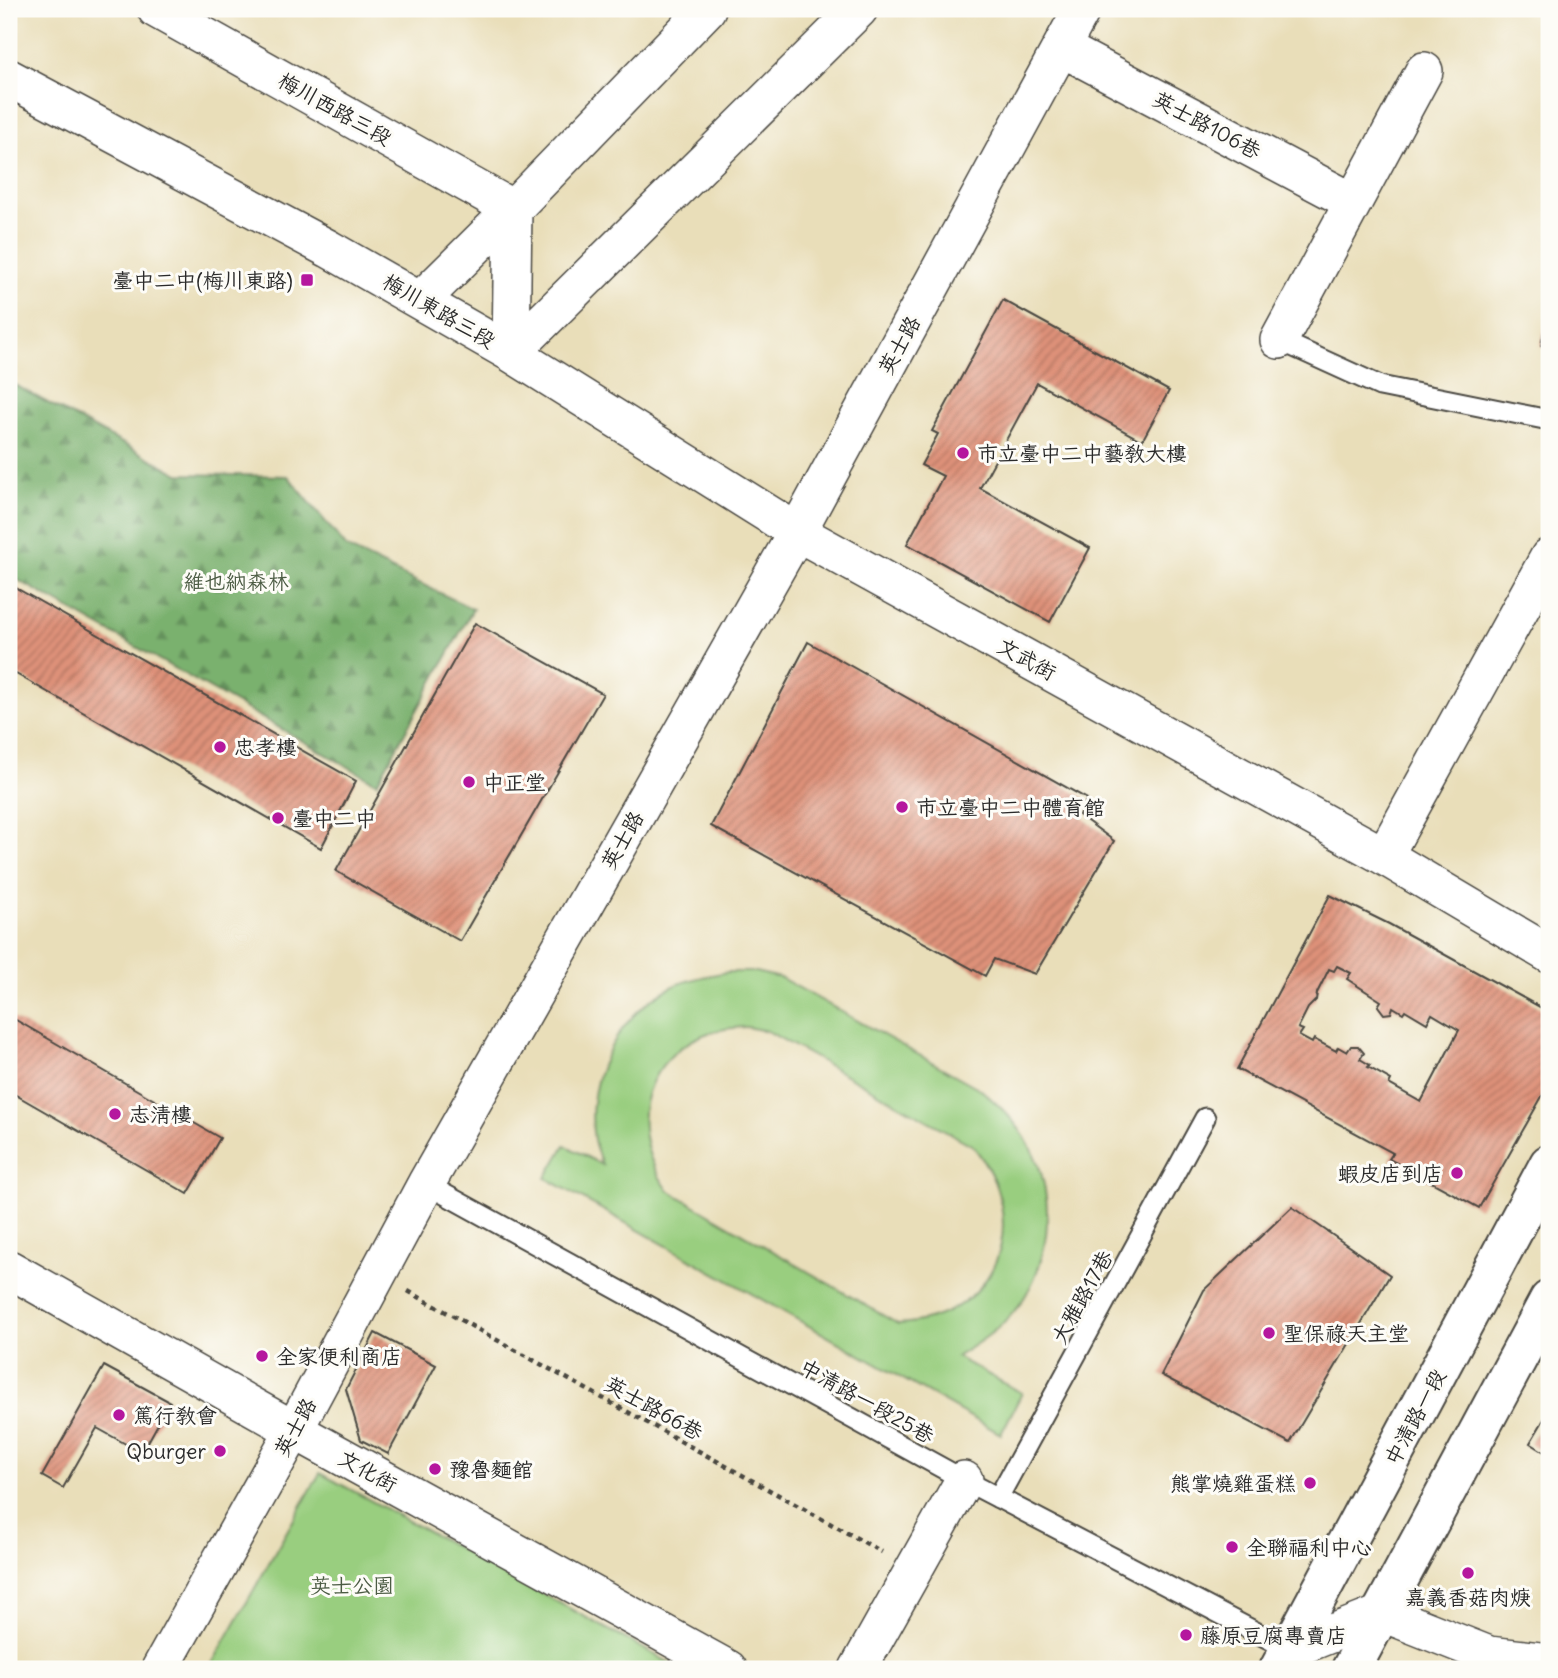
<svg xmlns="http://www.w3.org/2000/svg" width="1558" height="1678" viewBox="0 0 1558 1678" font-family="Delius,'LXGW WenKai TC',sans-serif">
<defs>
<pattern id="forest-firs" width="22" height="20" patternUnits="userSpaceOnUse" patternTransform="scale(1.75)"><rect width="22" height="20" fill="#7ab16e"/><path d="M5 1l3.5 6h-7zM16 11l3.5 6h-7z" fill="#64905b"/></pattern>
<pattern id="building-hatch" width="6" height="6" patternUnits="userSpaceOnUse" patternTransform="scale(1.75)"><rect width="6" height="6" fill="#de9179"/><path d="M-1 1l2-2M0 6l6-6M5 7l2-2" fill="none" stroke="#b47763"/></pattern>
</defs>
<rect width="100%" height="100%" fill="#fdfcf7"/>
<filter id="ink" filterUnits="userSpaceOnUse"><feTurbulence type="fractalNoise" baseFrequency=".0143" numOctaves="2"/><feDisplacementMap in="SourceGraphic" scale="14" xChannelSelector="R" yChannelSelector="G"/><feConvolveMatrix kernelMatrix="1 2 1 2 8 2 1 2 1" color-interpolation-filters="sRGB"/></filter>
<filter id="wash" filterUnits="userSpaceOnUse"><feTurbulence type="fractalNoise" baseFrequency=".00686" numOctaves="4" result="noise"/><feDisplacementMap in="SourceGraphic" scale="28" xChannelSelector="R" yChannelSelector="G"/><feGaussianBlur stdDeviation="1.57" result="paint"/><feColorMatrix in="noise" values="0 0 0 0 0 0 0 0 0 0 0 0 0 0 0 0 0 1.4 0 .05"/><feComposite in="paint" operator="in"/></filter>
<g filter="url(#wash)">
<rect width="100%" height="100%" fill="#e9deb9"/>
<!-- forest -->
<path fill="url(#forest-firs)" stroke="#526e4c" stroke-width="2" d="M9,382L179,474L288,476L347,548L473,609L377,783L9,575Z"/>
<!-- green -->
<path fill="#99ce7f" stroke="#627c55" stroke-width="2" fill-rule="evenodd" d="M728,972H755L781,978L980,1089C1000,1106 1017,1122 1029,1145C1059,1196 1051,1271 1011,1315C995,1333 976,1344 956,1357L1022,1393L1001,1434L546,1178L565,1145L602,1165C599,1157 596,1148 594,1140C584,1077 619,1012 676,985C693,978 710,975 728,972ZM746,1027L767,1031L973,1146C1034,1222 998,1318 898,1324L668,1190C627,1134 637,1064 703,1035C717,1029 732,1028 746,1027Z
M320,1473L681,1669H209Z"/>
<g id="blocks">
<!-- building -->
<path fill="url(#building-hatch)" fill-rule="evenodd" d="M1003,300L1169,391L1142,441L1037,383L980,488L1090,548L1050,622L907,544L943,476L921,465L938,434L932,431Z
M1548,311H1549V348L1541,346Z
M9,584L356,781L321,848L9,670Z
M475,623L603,694L460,941L336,871Z
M808,642L1087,799L1079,815L1114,841L1035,974L994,959L985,976L711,826Z
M1330,895L1389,924L1549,1012V1084L1479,1208L1389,1159L1393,1153L1237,1069ZM1337,966L1351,973L1347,979L1381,1001L1378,1006L1384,1014L1391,1013L1393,1007L1403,1013L1405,1010L1427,1023L1432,1014L1459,1030L1421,1102L1389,1084L1391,1080L1368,1067L1370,1065L1360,1059L1364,1053L1358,1046H1351L1347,1052L1338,1047L1336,1051L1314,1039L1312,1043L1299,1036L1303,1030L1298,1028L1308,1008L1316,1000L1317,993L1329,969L1334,971Z
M9,1016L220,1138L188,1194L9,1091Z
M1292,1207L1390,1275L1290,1443L1161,1375L1204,1290Z
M375,1333L436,1365L388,1454L361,1440L346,1389Z
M104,1366L170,1402L142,1453L97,1428L63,1488L42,1476Z
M1549,1411V1455L1530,1443Z"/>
</g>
</g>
<g filter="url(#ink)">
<use href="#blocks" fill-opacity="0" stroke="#484640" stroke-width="2"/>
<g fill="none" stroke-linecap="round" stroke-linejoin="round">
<!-- lane casing -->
<g stroke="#484640" stroke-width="23">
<path id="lane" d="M1279,340L1380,386L1549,420
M426,1184L964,1480L1290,1650
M998,1498L1205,1118"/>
</g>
<!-- street casing -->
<g stroke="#484640" stroke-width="40">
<path id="street" d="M156,9L513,209
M1062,48L1353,202
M9,78L329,249L511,353L859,9
M513,209L511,353L797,532L1384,856L1549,954
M421,300L513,209L707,9
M1279,340L1424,71
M1384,856L1549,557
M9,1269L294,1430L728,1669
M1290,1650L1383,1613L1489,1655L1549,1662
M160,1669L294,1430L426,1184L797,532L1082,9
M858,1669L964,1480"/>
</g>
<!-- primary casing -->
<g stroke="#484640" stroke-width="42">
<path id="primary" d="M1279,1669L1549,1164
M1351,1669L1549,1300"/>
</g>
<!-- path -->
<path stroke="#484640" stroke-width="4.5" stroke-dasharray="5 5" stroke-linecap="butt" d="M408,1291L882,1552"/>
<!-- lane -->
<use href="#lane" stroke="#fff" stroke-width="19"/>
<!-- street -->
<use href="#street" stroke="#fff" stroke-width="37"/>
<!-- primary -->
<use href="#primary" stroke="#fff" stroke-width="38"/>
</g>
</g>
<!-- markers -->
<g fill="#b5179e" stroke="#fdfcf7" stroke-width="2.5">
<rect x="300" y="273" width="14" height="14" rx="3.5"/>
<circle cx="963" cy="453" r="7"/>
<circle cx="220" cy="747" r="7"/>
<circle cx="469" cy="782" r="7"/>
<circle cx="902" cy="807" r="7"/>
<circle cx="278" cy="818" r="7"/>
<circle cx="115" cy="1114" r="7"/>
<circle cx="1457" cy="1173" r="7"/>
<circle cx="1269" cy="1333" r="7"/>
<circle cx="262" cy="1356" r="7"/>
<circle cx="119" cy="1415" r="7"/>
<circle cx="220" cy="1451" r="7"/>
<circle cx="435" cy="1469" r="7"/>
<circle cx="1310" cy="1483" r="7"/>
<circle cx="1232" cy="1547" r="7"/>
<circle cx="1468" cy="1573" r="7"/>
<circle cx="1186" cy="1635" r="7"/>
</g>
<g text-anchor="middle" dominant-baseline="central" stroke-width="6" stroke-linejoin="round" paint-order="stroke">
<!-- street labels -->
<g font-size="21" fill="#2b2b2b" stroke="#fdfcf7">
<text transform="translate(335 109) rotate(29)">梅川西路三段</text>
<text transform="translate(1207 125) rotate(28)">英士路106巷</text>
<text transform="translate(439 311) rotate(30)">梅川東路三段</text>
<text transform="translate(899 345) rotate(-61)">英士路</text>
<text transform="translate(1027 659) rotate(29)">文武街</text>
<text transform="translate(622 840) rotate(-60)">英士路</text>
<text transform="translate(1082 1297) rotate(-61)">大雅路17巷</text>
<text transform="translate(867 1401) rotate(29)">中清路一段25巷</text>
<text transform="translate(654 1408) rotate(29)">英士路66巷</text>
<text transform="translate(1415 1417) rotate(-62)">中清路一段</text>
<text transform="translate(295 1427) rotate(-61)">英士路</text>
<text transform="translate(368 1471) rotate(29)">文化街</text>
</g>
<!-- poi labels -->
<g font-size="21" fill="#2b2b2b" stroke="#fdfcf7" text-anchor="start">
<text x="293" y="280" text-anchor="end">臺中二中(梅川東路)</text>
<text x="977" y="453">市立臺中二中藝教大樓</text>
<text x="234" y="747">忠孝樓</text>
<text x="483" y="782">中正堂</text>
<text x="916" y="807">市立臺中二中體育館</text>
<text x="292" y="818">臺中二中</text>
<text x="129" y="1114">志清樓</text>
<text x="1443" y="1173" text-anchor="end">蝦皮店到店</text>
<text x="1283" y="1333">聖保祿天主堂</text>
<text x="276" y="1356">全家便利商店</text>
<text x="133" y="1415">篤行教會</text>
<text x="206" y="1451" text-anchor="end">Qburger</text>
<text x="449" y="1469">豫魯麵館</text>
<text x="1296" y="1483" text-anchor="end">熊掌燒雞蛋糕</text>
<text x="1246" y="1547">全聯福利中心</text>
<text x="1468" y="1597" text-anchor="middle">嘉義香菇肉焿</text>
<text x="1200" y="1635">藤原豆腐專賣店</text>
</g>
<!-- park labels -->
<g font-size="21" fill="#4c5c44" stroke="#fdfcf7">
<text x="236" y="581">維也納森林</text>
<text x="352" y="1585">英士公園</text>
</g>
</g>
<!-- margin -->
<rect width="1558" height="1678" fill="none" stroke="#fdfcf7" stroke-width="35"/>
</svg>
